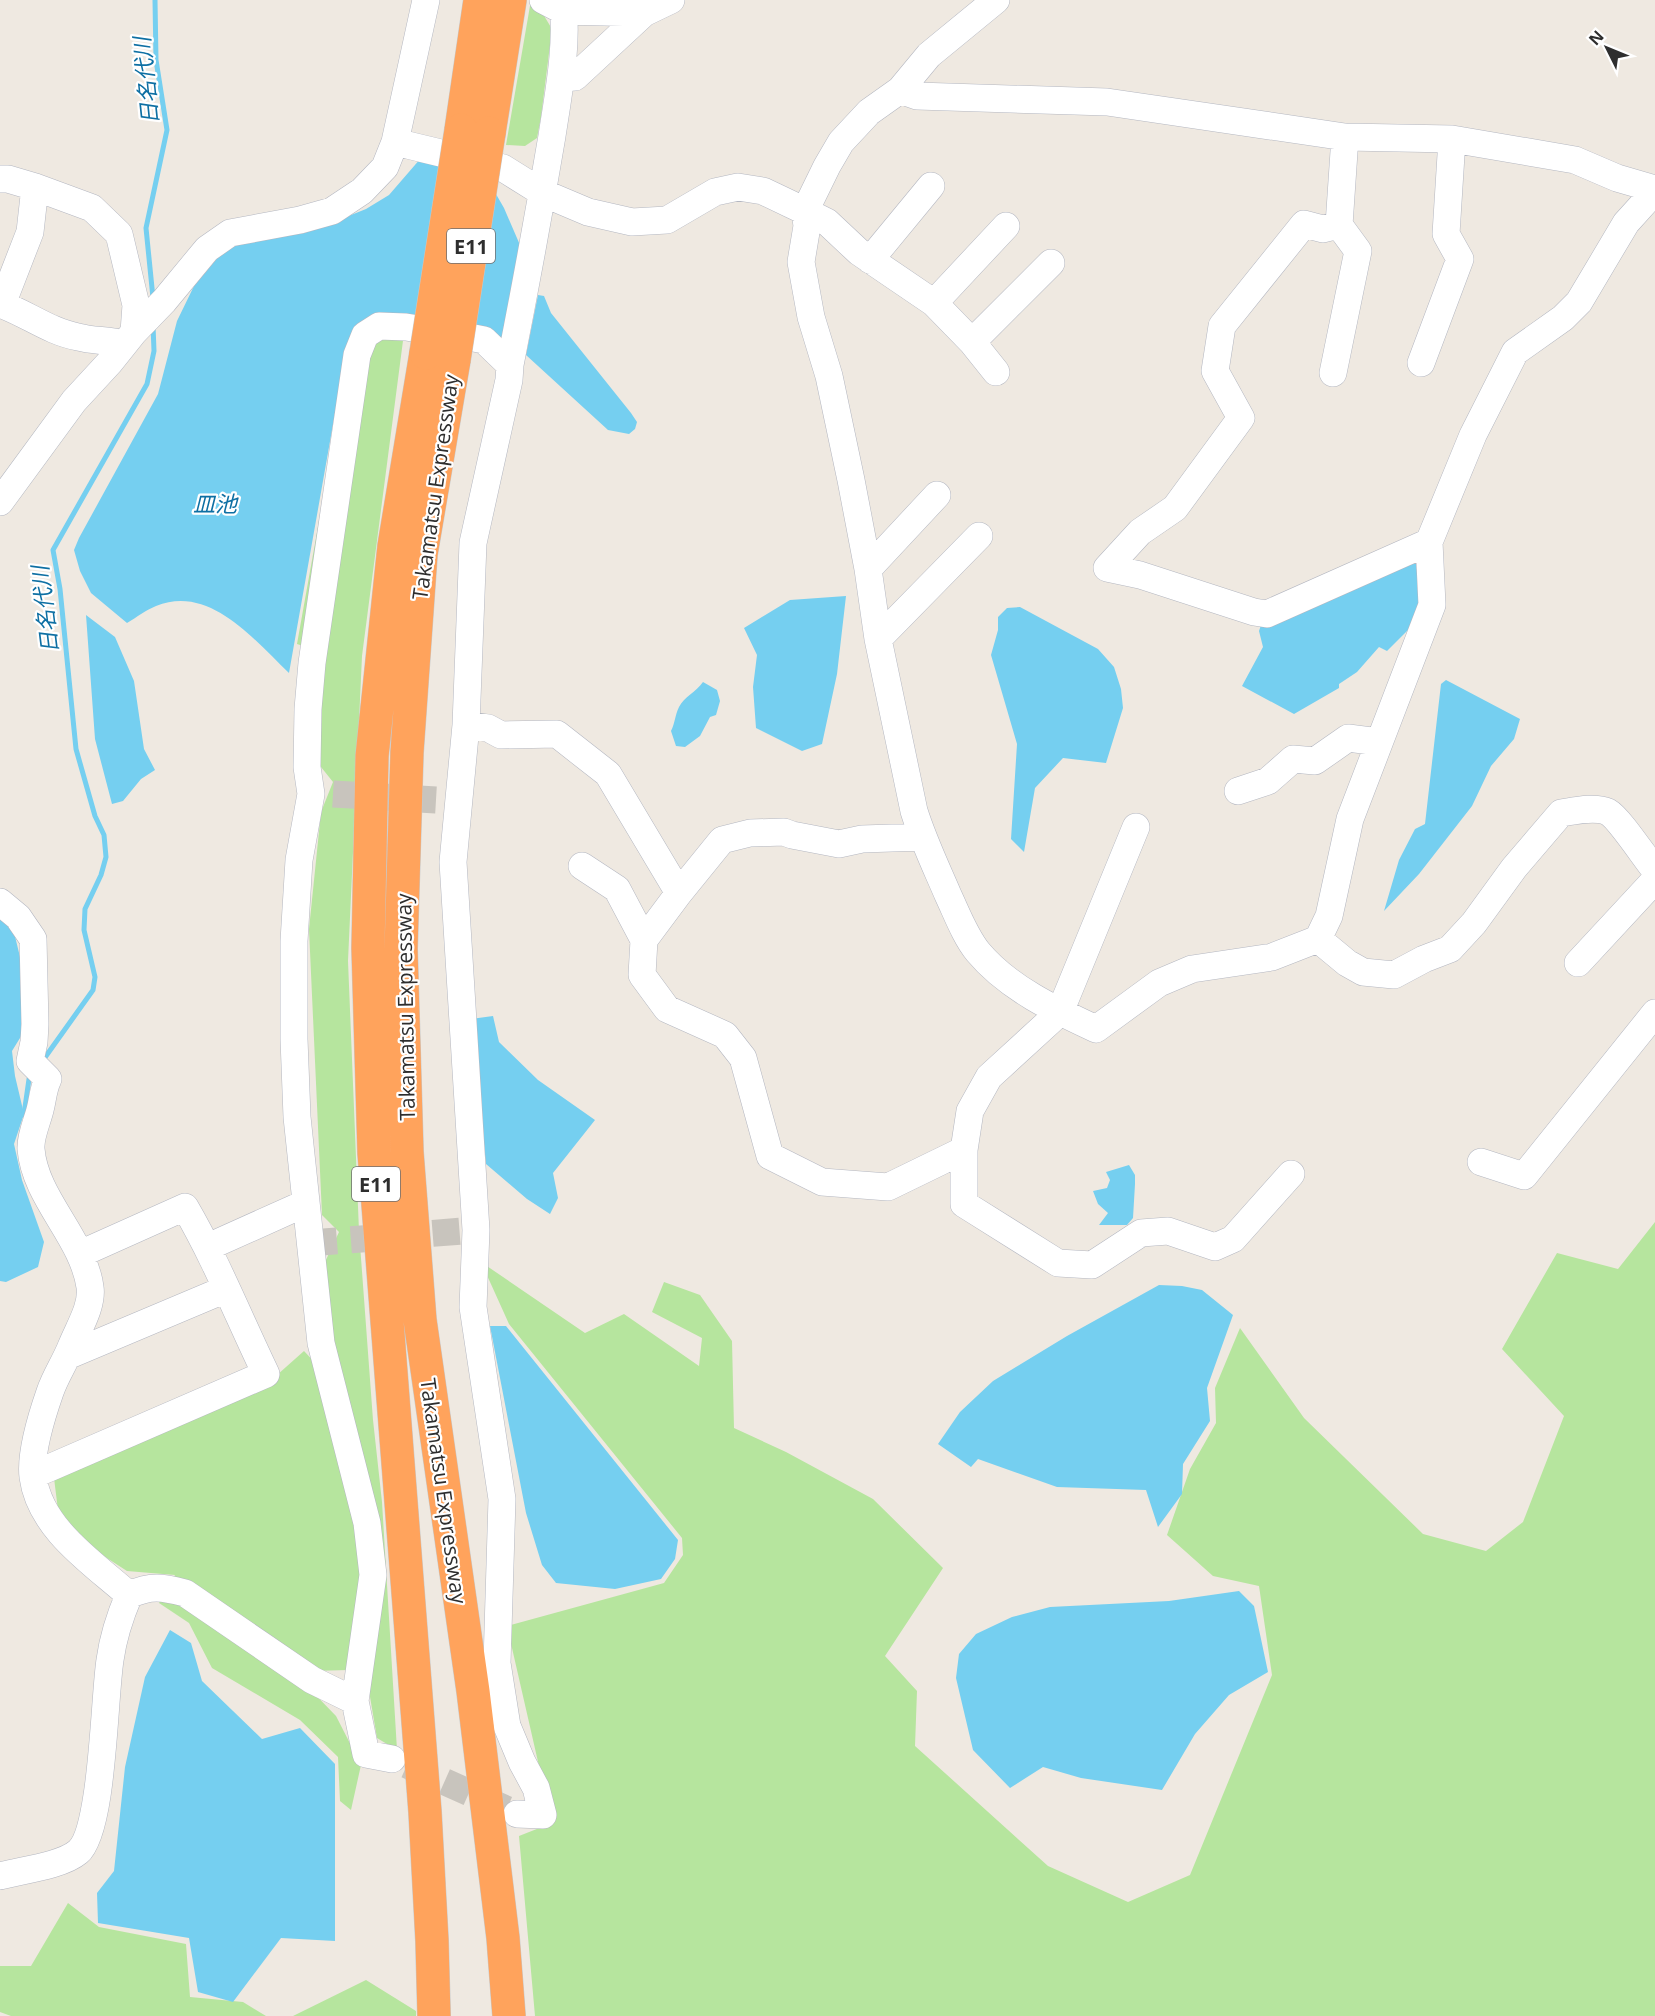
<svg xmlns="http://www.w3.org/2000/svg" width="1655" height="2016" viewBox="0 0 1655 2016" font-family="'Open Sans','Noto Sans JP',sans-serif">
<rect width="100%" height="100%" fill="#efe9e1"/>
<!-- green -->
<path fill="#b6e59e" d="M531,0L543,14L552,29L541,117L537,138L525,146L506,145Z
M404,333L362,656L348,961L359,1231L373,1420L382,1502L397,1750L377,1738L368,1685L348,1670L312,1671L303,1682L336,1716L361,1765L351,1810L340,1801L338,1757L300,1720L212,1668L189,1623L159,1603L175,1575L127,1571L82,1542L58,1510L54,1478L259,1391L304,1351L320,1368L325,1262L339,1232L322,1215L309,929L321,812L333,782L317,762L322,652L297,644L346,370L375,335Z
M1655,1222V2016H535L519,1836L552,1823L507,1626L664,1583L683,1555L682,1538L509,1324L481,1262L585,1333L624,1314L699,1366L702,1338L652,1312L664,1282L700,1295L732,1341L734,1428L786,1452L873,1499L943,1568L885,1656L917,1691L915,1746L1048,1866L1128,1902L1190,1875L1272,1675L1259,1586L1213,1576L1167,1535L1190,1469L1216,1423L1215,1388L1240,1328L1304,1418L1423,1534L1486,1551L1523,1522L1564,1416L1502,1349L1557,1253L1618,1269Z
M68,1903L99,1927L186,1944L190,1997L243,2002L266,2016H11L0,2012V1966H31Z
M366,1980L416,2011V2016H293Z"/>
<!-- water -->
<path fill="#75cff0" d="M421,158L485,175L504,208L523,252L501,346L399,319L343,368L289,673C254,640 210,584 156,606C146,610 137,617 127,623L91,593L80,571L74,550L79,538L158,394L177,321L194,286L219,256L228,246L321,227L366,209L389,195Z
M538,295L544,296L551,313L631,413L637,422L635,429L629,434L608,430L526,355Z
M1415,558L1423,604L1409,629L1387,651L1379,647L1357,672L1339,684V688L1294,714L1242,686L1263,647L1259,631L1262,622Z
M846,596L837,674L822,744L802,751L756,728L753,687L757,655L744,628L790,600Z
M1020,607L1098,649L1114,667L1121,689L1123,708L1106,763L1063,758L1035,788L1024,852L1011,839L1017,744L991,655L998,630V617L1007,608Z
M86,615L115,637L134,681L144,749L155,770L141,779L123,801L112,804L95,739Z
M1446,680L1520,719L1514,739L1491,766L1472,806L1419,874L1384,911L1399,860L1415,829L1425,824L1441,684Z
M703,682L717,690L720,701L716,715L710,717L700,736L685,747L676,746L671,731C675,723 675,715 679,707C684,697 696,692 703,682Z
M0,915L13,928L20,957L28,1025L12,1051L15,1076L24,1114L14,1144L22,1180L44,1242L38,1267L6,1282L0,1281Z
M493,1016L499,1042L538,1080L595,1120L553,1173L558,1198L550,1214L527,1199L486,1164L471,1019Z
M1129,1165L1135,1175V1184L1133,1218L1127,1225H1099L1108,1213L1098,1204L1093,1191L1107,1188L1110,1180L1106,1172Z
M1159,1285L1182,1286L1202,1290L1233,1315L1207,1388L1210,1421L1183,1464L1182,1494L1158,1527L1146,1490L1057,1487L978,1459L971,1467L938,1444L960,1412L993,1381L1067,1336Z
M490,1326H506L678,1540L675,1559L661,1579L615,1589L556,1583L542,1565L526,1513Z
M1239,1591L1254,1606L1268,1672L1229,1695L1195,1734L1162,1790L1081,1778L1043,1767L1010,1788L973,1750L956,1678L959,1654L976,1634L1012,1617L1050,1607L1169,1601Z
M170,1630L191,1643L202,1681L262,1739L300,1728L335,1764V1941L281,1938L233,2002L198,1992L189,1938L98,1923L97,1893L114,1871L125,1767L145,1677Z"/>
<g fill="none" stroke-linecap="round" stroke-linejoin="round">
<!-- stream -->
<path stroke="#75cff0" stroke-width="5" d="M153,298L146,228L167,130L156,60L155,0
M41,1063L93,990L95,977L84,930L85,909L101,875L106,857L104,835L95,816L76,749L60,589L53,550L147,384L154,351L153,325
M20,1116L24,1114L29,1079L32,1075"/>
<!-- minor-tunnel -->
<path stroke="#c8c4bd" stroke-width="27" stroke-dasharray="27 14" stroke-linecap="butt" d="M333,794L436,800
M310,1243L476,1230
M407,1765L517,1814"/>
<!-- minor casing -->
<g stroke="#b4b7c1" stroke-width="28">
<path id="minor" d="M543,0L564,11L644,13L671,0
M561,78L575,77L644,13
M900,90L917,96L1107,102L1345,137L1452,139L1575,160L1617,178L1655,189
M395,142L503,168L543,193L588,212L632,222L667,220L715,192L738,187L763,191L805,211L827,166L841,142L869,112L900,90L929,55L996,0
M0,179H8L35,187L92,208L119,234L136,305L134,332
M1655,191L1626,223L1579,302L1563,318L1515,352L1473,435L1429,542L1432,605L1350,819L1329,916L1318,939L1347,963L1363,972L1394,975L1424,959L1450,949L1474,923L1514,868L1561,813C1574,811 1595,806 1608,812C1619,818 1645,858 1655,870
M805,211L807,226L801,262L811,317L829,376L851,480L868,569L878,639L914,811C923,840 936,867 948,895C957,914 965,936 978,952C1008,988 1055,1010 1096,1029L1159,983L1192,969L1272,957L1318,939
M805,211L827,222L859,252L934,303L972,342L996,372
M1339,225L1323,229L1304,224L1222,326L1215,371L1241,418L1175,508L1140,532L1107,568L1140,575L1254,612L1267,614L1429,542
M870,260L931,186
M934,303L1006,226
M0,304C26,313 50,332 78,337C93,341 108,340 124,344
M2,304L30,232L35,187
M972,342L1051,263
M1421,363L1460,259L1446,234L1452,139
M1333,373L1358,251L1339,225L1345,137
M0,502L74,401L110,362L134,332L164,301L207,249L230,233L300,220L332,211L362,191L385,167L395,142L426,0
M868,569L937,495
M878,639L979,536
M466,725L488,728L501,735L557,734L608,774L679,893L722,840L750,833L784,832L792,835L839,844L862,839L922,837
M1238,791L1268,781L1293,759L1315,761L1348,738L1379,742
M582,866L617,889L644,940L679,893
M0,902L18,917L33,939L35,1024L34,1042L30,1061L48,1079C43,1089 43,1099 40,1110C37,1122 30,1137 31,1149C35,1199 83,1237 90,1287C93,1306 78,1329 71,1347C65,1362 55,1377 50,1392C42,1415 30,1454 33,1477C40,1529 93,1563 129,1595C120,1616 113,1638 110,1660C104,1698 103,1831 78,1852C61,1866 22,1870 0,1876
M644,940L642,975L667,1009L725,1035L743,1058L770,1156L822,1182L888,1187L964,1150L970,1111L989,1077L1060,1012L1136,827
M1578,963L1655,880
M964,1150V1204L1058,1263L1092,1265L1141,1233L1168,1231L1215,1247L1233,1239L1291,1174
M1481,1162L1524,1176L1655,1013
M208,1247L306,1203
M67,1356L226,1289
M33,1475L266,1374C239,1318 216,1260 185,1207L80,1254
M129,1595C151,1585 162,1587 185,1593L312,1680L355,1701
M392,1759L366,1754L355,1701L373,1575L367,1523L321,1343L297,1117L294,1039V941L299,860L311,794L307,767L308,709L312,663L357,355L365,335L379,326L406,327L474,338L484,340L510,365
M517,1814L543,1815L536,1788L522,1762L507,1726L497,1663L502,1499L473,1307L476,1230L453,862L466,725L473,543L509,380L510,365C525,289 539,213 552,136C558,96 569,40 562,0"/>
</g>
<!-- highway casing -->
<g stroke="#c9c9c9" stroke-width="34">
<path id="highway" d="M461,130L480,0
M489,133L510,0
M426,353L394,546L372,756L368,948L374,1153L425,1812L432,1941L434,2016
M454,360L421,554L407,752L401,949L407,1152L420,1320L473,1691L503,1938L509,2016"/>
</g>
<!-- minor -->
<use href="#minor" stroke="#fff" stroke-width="27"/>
<!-- highway -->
<use href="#highway" stroke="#ffa35c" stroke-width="33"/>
<!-- highway-bridge casing -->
<g stroke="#c9c9c9" stroke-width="34" stroke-linecap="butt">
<path id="highway-bridge" d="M426,353L461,130
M454,360L489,133"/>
</g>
<!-- highway-bridge -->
<use href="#highway-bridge" stroke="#ffa35c" stroke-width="33"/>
</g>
<g text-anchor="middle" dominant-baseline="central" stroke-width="4.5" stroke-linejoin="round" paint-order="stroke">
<!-- shield labels -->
<g fill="#fff" stroke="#6d6d6d" stroke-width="1.5">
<rect x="447" y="229" width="48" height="34" rx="4.5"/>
<rect x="352" y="1167" width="48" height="34" rx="4.5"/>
</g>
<g font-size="20" font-weight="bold" fill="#2e2e2e">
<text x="471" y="246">E11</text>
<text x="376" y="1184">E11</text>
</g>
<!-- street labels -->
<g font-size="21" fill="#2e2e2e" stroke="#fff">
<text transform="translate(435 487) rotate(-82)">Takamatsu Expressway</text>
<text transform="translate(405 1007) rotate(-91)">Takamatsu Expressway</text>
<text transform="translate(444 1491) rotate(82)">Takamatsu Expressway</text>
</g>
<!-- water labels -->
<g font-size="22" font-style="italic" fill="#0d6fa3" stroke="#fff">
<text transform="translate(145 81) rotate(-96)">日名代川</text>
<text x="215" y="503">皿池</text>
<text transform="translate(44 610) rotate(-97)">日名代川</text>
</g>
</g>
<!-- north arrow -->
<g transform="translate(1607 48) rotate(313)" stroke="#ffffff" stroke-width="4.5" paint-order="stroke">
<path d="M0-4.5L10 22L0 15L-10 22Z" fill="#2e2e2e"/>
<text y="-9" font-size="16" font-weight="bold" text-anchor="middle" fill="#2e2e2e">N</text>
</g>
</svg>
